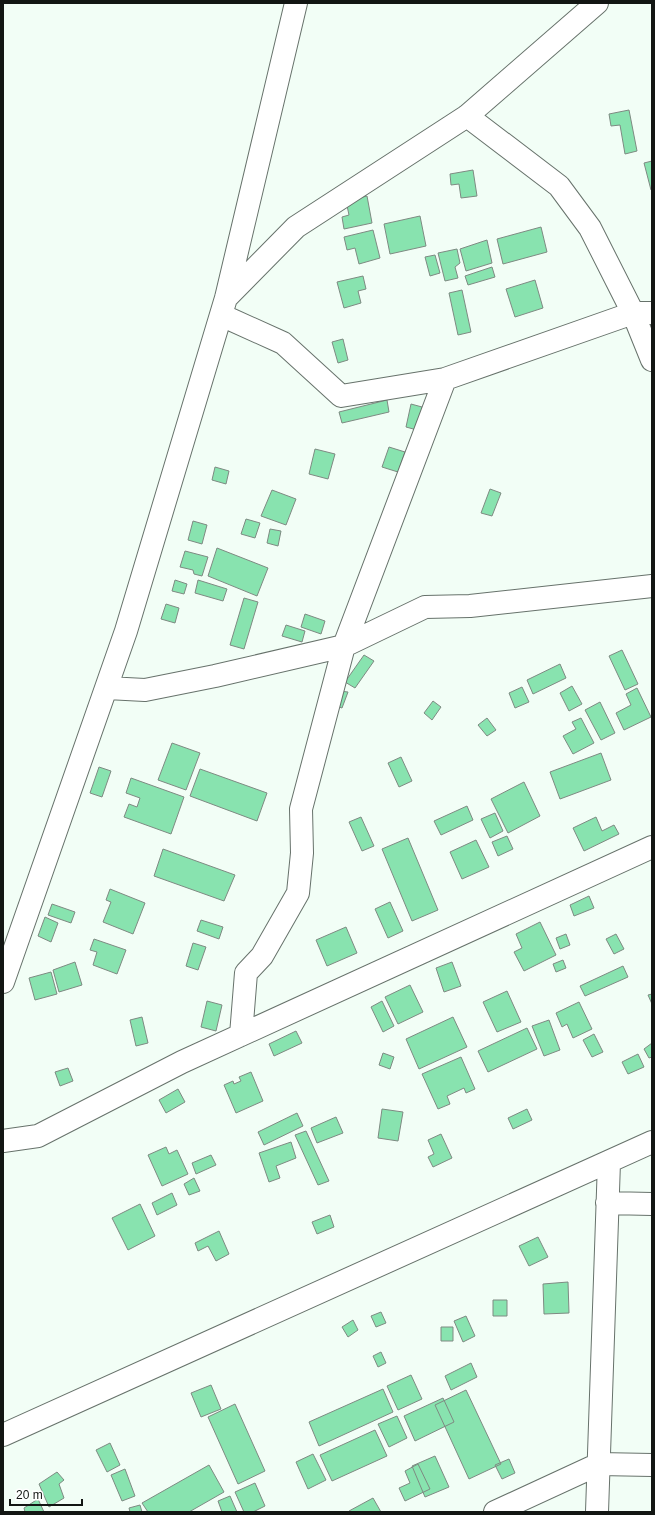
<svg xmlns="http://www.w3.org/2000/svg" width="655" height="1515" viewBox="0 0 655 1515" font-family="Helvetica,sans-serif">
<rect width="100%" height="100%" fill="#f2fef6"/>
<!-- building -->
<path fill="#88e3af" stroke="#7e8a82" d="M629,110L637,151L625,154L620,125L611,126L609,114Z
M652,161V189L651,190L644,163Z
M473,170L477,196L461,198L459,184L451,185L450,174Z
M367,196L372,223L344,229L342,217L349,215L346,201Z
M420,216L426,246L390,254L384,224Z
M541,227L547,252L503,264L497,239Z
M373,230L380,258L359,264L355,248L347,250L344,237Z
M487,240L492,263L466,271L460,249Z
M457,249L460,263L455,267L458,278L445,281L438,253Z
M435,255L440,273L430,276L425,257Z
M492,267L495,277L468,285L465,276Z
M363,276L366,289L358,291L361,303L344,308L337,282Z
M535,280L543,308L515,317L506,289Z
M462,290L471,332L458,335L449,293Z
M343,339L348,360L338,363L332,342Z
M387,400L389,412L342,423L339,412Z
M411,404L422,407L417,430L406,427Z
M389,447L405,452L398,472L382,467Z
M315,449L335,454L328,479L309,474Z
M215,467L229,471L226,484L212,480Z
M490,489L501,493L492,516L481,513Z
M272,490L296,499L286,525L261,516Z
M246,519L260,523L255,538L241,534Z
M193,521L207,525L202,544L188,540Z
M270,529L281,531L278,546L267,543Z
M217,548L268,568L257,596L208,576Z
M185,551L208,557L202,576L194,574L193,570L180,567Z
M175,580L187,584L184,594L172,591Z
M198,580L227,589L223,601L195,593Z
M244,598L258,602L244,649L230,645Z
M166,604L179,608L175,623L161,619Z
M305,614L325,621L321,634L301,627Z
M286,625L305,631L302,642L282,636Z
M622,650L638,684L625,690L609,656Z
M364,655L374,661L355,688L345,682Z
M560,664L566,678L533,694L527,680Z
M572,686L582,704L569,711L560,693Z
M522,687L529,702L515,708L509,693Z
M637,688L651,717L624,730L616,713L631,705L626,694Z
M339,691L348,692L342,708L334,705Z
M433,701L441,707L432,720L424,713Z
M600,702L615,733L601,740L585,710Z
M487,718L496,730L487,736L478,725Z
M581,718L594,743L573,754L563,736L576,729L572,722Z
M172,743L200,753L186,790L158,780Z
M601,753L611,780L560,799L550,772Z
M401,757L412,781L399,787L388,763Z
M99,767L111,771L102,797L90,793Z
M200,769L267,793L257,821L190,796Z
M131,778L184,797L171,834L124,817L129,804L137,807L140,798L126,793Z
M524,782L540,816L508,833L491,799Z
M467,806L473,820L441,835L434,821Z
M495,813L503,831L490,838L481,819Z
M361,817L374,846L362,851L349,822Z
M596,817L602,831L614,825L619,834L584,851L573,828Z
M507,836L513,849L498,856L492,842Z
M408,838L438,910L412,921L382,849Z
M476,840L489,867L462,879L450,852Z
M163,849L235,875L224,901L154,876Z
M110,889L145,903L133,934L103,922L111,902L106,900Z
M589,896L594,908L574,916L570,905Z
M390,902L403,931L388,938L375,909Z
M52,904L75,912L71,923L48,915Z
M45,917L58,923L51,942L38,936Z
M201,920L223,927L219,939L197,931Z
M540,922L556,955L524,971L514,952L522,948L516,934Z
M346,927L357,953L327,966L316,940Z
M566,934L570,945L560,949L556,938Z
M616,934L624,949L614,954L606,939Z
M94,939L126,950L117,974L93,965L97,952L90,950Z
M193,943L206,947L198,970L186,966Z
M563,960L566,968L556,972L553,964Z
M75,962L82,985L59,992L53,970Z
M452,962L461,986L444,992L436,968Z
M623,966L628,977L585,996L580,986Z
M51,972L57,994L35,1000L29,978Z
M410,985L423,1012L398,1024L385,997Z
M507,991L521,1022L497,1032L483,1002Z
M652,994V1004L648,995Z
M207,1001L222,1005L216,1031L201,1027Z
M382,1001L394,1026L383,1032L371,1007Z
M579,1002L592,1029L573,1038L567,1024L562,1027L556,1013Z
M142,1017L148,1043L136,1046L130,1020Z
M453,1017L467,1047L419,1069L406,1039Z
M549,1020L560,1050L544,1056L532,1026Z
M527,1028L537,1049L488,1072L478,1051Z
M296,1031L302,1043L274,1056L269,1044Z
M594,1034L603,1052L592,1057L583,1040Z
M652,1043V1057L649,1058L644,1049Z
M383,1053L394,1057L390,1069L379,1065Z
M638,1054L644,1067L628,1074L622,1062Z
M461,1057L475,1089L466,1093L464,1088L447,1096L450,1104L438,1109L422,1074Z
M68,1068L73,1081L60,1086L55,1072Z
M251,1072L263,1101L236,1113L224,1085L233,1081L234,1084L241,1081L239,1077Z
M178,1089L185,1102L166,1113L159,1100Z
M382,1109L403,1112L398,1141L378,1138Z
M527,1109L532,1120L513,1129L508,1118Z
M297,1113L303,1126L264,1145L258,1132Z
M336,1117L343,1133L317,1143L311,1128Z
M306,1131L329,1181L318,1185L295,1135Z
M441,1134L452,1158L433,1167L428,1157L434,1154L428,1140Z
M291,1142L296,1158L276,1166L280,1178L269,1182L259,1153Z
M166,1147L169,1154L177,1150L188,1174L162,1186L148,1155Z
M211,1155L216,1165L196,1174L192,1163Z
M194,1178L200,1191L189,1195L184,1184Z
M172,1193L177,1205L157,1215L152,1203Z
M140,1204L155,1236L128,1250L112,1218Z
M330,1215L334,1227L317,1234L312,1222Z
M219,1231L229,1254L216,1261L208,1246L198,1251L195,1243Z
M538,1237L548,1257L529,1266L519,1246Z
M568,1282L569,1313L544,1314L543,1284Z
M493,1300H507V1316H493Z
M381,1312L386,1323L376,1327L371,1316Z
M466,1316L475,1336L463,1342L454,1321Z
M353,1320L358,1330L348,1337L342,1327Z
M441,1327H453V1341H441Z
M381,1352L386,1363L378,1367L373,1356Z
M471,1363L477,1377L451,1390L445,1376Z
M411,1375L422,1399L398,1410L387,1386Z
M211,1385L221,1409L201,1417L191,1393Z
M383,1389L393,1412L319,1446L309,1422Z
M466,1390L501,1464L469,1479L435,1405Z
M443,1398L454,1422L415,1441L404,1416Z
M235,1404L265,1471L238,1484L208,1417Z
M397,1416L407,1438L389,1447L378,1424Z
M375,1430L387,1456L332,1481L320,1455Z
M110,1443L120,1465L107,1472L96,1450Z
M313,1454L326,1480L308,1489L296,1462Z
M435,1456L449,1487L425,1497L412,1466Z
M509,1459L515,1473L502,1479L495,1465Z
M418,1464L430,1489L405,1501L399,1488L410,1483L405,1471Z
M209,1465L224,1492L189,1512H148L142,1503Z
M125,1469L135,1496L122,1501L111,1475Z
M57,1472L64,1480L59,1484L64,1498L49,1507L39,1484Z
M255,1483L265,1506L253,1512H244L235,1492Z
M230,1496L237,1512H222L218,1501Z
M373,1498L381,1512H350L349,1511Z
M38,1499L44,1512H25L24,1508Z
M140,1505L142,1512H130L129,1508Z"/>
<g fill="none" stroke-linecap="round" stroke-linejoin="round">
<!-- minor casing -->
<g stroke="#67726b" stroke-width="24">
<path id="minor" d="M467,116L559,186L590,228L633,313L652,360
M226,298L296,227L467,116L597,3
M221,315L283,343L341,396L445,379L633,313H652
M107,688L145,690L215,676L344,646L425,607L470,606L652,586
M3,982L126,631L226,298L296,3
M241,1035L246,973L262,956L298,893L302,853L301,809L344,646L445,379
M3,1141L38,1136L182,1062L652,847
M607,1203L652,1204
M3,1435L652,1142
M495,1512L599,1464L652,1465
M597,1512L609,1162"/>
</g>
<!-- minor -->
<use href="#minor" stroke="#fff" stroke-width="22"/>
</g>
<!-- border -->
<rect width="655" height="1515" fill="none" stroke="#121613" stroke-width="8"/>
<!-- scale -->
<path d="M10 1499v6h72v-6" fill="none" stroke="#121613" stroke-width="2"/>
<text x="16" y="1499" font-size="12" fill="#121613" stroke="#ffffff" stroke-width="3" paint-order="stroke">20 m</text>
</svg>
